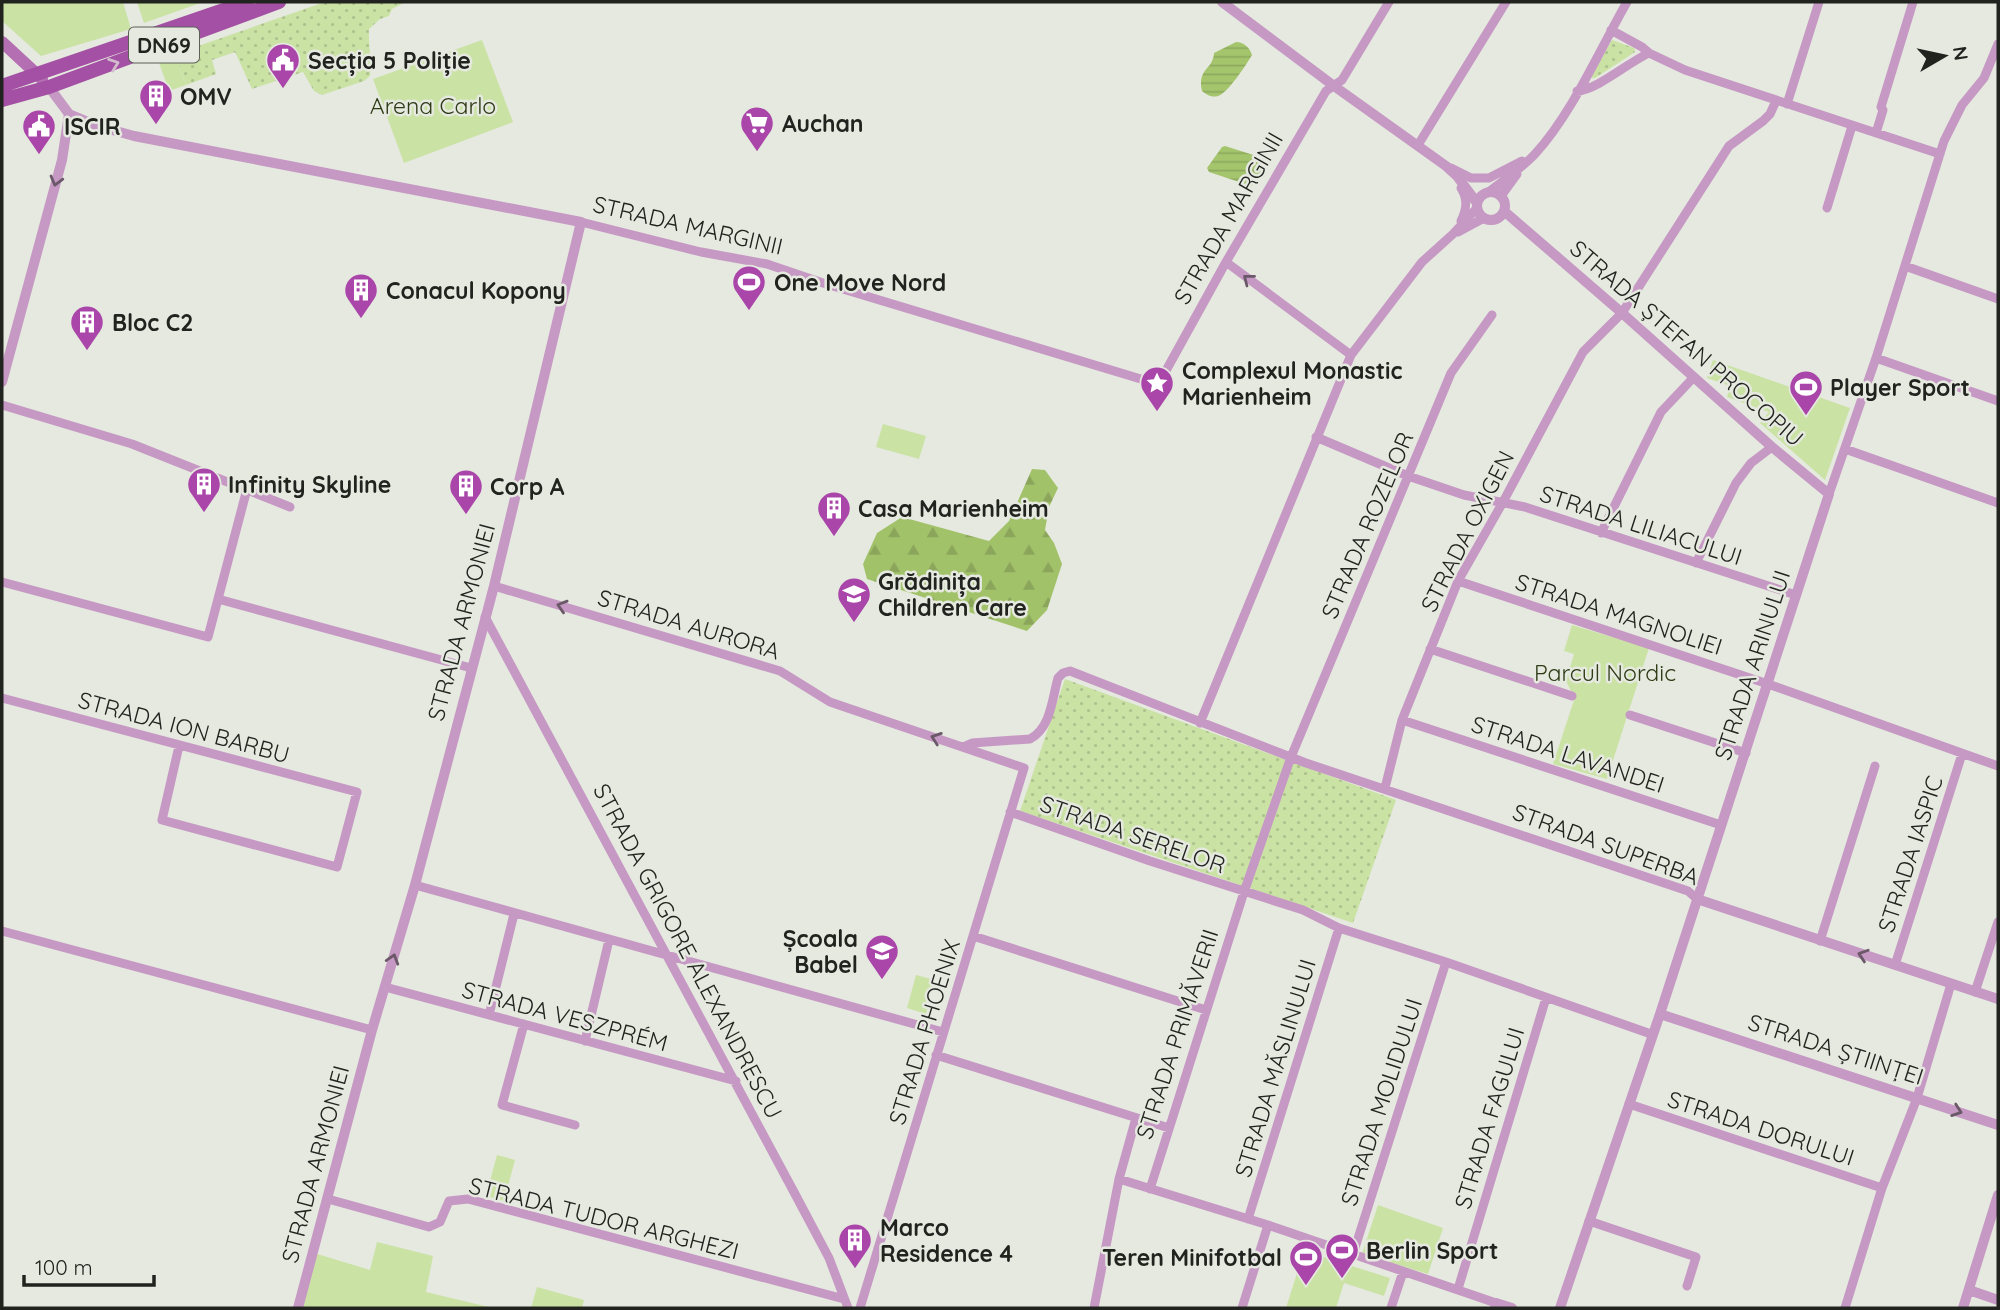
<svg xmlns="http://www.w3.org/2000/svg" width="2000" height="1310" viewBox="0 0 2000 1310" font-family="Quicksand,sans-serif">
<defs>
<pattern id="grass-dots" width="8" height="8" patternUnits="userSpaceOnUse" patternTransform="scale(1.75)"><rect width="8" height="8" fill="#cbe2a5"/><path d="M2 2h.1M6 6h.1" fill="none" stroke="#aec28e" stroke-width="1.8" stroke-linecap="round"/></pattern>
<pattern id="forest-firs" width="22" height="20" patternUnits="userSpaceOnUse" patternTransform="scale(1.75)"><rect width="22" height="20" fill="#a2c26a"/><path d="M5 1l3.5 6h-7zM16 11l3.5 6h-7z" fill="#8ba65b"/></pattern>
<pattern id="water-rules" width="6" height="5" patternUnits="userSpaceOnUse" patternTransform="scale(1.75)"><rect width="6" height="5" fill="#a5c56d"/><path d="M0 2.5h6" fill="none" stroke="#8ea95e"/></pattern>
</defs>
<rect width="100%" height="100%" fill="#e5e9df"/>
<!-- grass -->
<path fill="url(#grass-dots)" d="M325,2H406L392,9L389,16L380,19L369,29C368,45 372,60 370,76L364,81L322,95L314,91L303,72L252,89L235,52L212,60L216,74L186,85L175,54Z
M1612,40L1634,48L1635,52L1595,78H1592V75Z
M1065,679L1396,800L1353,923L1020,811Z"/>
<!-- forest -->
<path fill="url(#forest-firs)" d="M1032,469L1045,470L1058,488L1049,507L1045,530L1054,543L1062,564L1047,610L1027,631L867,579L863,564L877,533L902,517L989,541L1009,521Z"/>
<!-- green -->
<path fill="#cbe2a5" d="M2,2H123L131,29L41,56L2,21Z
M137,2H203L144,23Z
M482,40L513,122L404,163L373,79Z
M175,54L186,85L169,91L158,60Z
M1713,360L1850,408L1825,480L1760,423L1769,412L1727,397L1730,386L1707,378Z
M883,424L926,436L919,459L876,447Z
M1572,625L1649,648L1607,779L1553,764L1576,694L1571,691L1566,681L1574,654L1564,651Z
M916,975L935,980L926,1014L907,1008Z
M497,1155L515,1160L504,1201L486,1196Z
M1378,1205L1443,1228L1428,1274L1362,1254Z
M377,1242L433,1256L426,1292L493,1308H299L314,1253L370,1270Z
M1304,1251L1390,1278L1384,1296L1344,1283L1336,1308H1286Z
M537,1287L584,1300L582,1308H531Z"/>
<!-- water -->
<path fill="url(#water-rules)" d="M1236,42C1244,42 1250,48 1252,55C1246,65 1228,93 1218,96C1211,98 1206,94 1202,91C1197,68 1213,70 1214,53Z
M1225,146L1266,159L1267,164L1256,183L1251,186L1209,172L1207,168L1222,147Z"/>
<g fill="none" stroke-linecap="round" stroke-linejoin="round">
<!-- minor -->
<path stroke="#c698c4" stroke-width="9" d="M1611,30L1642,47L1649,53
M1577,91C1597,90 1629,62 1649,53L1685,70L1940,154
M1787,104L1819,2
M1876,133L1883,110L1881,107L1913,2
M1418,145L1506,2
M1451,168L1471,178H1489L1522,161
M1490,191C1505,179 1522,168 1535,154C1572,114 1600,49 1627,2
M1501,196L1517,174
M1827,208L1852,126
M1461,221C1467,209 1468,199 1461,188
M581,222L701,252L767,264L823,283L1154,383L1163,376L1226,262L1326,91L1342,80L1389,2
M1458,232L1484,218
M1226,262L1351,355
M1905,266L1998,299
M1876,358L1998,401
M2,405L132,444L290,507
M1316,437L1408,476L1464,495L1525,507L1796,595
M1845,449L1998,503
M1829,494L1876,358L1944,141L1962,105L1984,78L1998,44
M1601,533L1661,412L1694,377
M1696,563L1736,483L1751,463L1772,447
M1458,581L1768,684L1998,766
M2,582L208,637L247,489
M494,586L780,671L830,702L1024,768L860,1308
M218,599L471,668
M485,617L795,1194L829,1258L848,1308
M1430,649L1572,696
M2,698L357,792L337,867L162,820L179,746
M1630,715L1746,753
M1402,720L1721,825
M1200,723L1351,355L1422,262L1453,234L1477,208
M963,747L972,743L1030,739C1051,728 1052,699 1058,678L1063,673L1070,671L1306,763L1688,891L1697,899
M1385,788L1402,720L1458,581L1503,502L1583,352L1622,313L1729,146L1763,121L1770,114L1776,101
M1010,812L1150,861L1303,910L1339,928L1446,962L1651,1034
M415,885L943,1032
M2,931L372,1030
M973,936L1206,1010
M1820,941L1875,766
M1895,965L1962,754
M385,987L736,1081
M1975,992L1998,922
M489,1015L514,914
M524,1024L502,1105L575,1125
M585,1041L609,940
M936,1055L1169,1128
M1629,1104L1882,1188
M1119,1179L1268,1225L1496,1303
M1150,1189L1244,892L1291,757L1451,373L1492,315
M328,1199L429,1227L440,1222L449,1201L468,1199L844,1299
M1248,1219L1339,928
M1589,1221L1696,1257L1687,1286
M1353,1254L1446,962
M1458,1289L1546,998
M1094,1308L1119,1179L1136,1118
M1242,1308L1268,1225
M1391,1308L1403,1272
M1845,1308L1882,1188L1917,1098L1951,984"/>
<!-- tertiary -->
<path stroke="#c698c4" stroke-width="10" d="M1222,2L1334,86L1446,166L1457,176L1477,203
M69,114L98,126L134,136L581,222L494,586L415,885L372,1030L298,1308
M1477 206a14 14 0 1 1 28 0a14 14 0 1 1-28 0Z
M1504,211L1622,313L1772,447L1829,494L1660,1014L1560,1308
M2,382L62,160L69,114L49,87
M1697,899L1998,999
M1660,1014L1998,1125
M1969,1290L1998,1300
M1495,1308L1496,1303L1512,1308
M1963,1308L1998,1195"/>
<!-- secondary -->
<path stroke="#b36fb2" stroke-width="12" d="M2,42L42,79"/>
<!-- primary -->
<path stroke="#a450a4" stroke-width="14" d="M2,86L247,2
M2,100L49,87L279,2"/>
</g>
<!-- one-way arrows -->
<defs><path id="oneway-chevron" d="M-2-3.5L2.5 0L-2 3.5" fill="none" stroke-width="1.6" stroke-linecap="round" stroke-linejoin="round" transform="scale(1.75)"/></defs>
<use stroke="#d2bbcd" href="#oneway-chevron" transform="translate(114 64) rotate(-20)"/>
<g stroke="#6b5869">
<use href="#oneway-chevron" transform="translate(56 181) rotate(105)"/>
<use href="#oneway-chevron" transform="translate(1248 279) rotate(-142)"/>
<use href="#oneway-chevron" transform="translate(562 606) rotate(-163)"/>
<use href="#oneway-chevron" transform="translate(936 738) rotate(-161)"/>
<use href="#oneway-chevron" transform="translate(1863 955) rotate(-162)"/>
<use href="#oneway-chevron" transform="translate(393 959) rotate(-73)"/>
<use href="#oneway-chevron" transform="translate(1957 1111) rotate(19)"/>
</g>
<!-- icons -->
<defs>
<g id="civic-pin" transform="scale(1.75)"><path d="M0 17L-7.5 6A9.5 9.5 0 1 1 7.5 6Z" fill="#aa45aa" stroke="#e5e9df"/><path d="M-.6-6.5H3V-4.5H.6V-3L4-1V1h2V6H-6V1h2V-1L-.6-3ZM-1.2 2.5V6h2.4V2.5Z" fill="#fff"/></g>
<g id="building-pin" transform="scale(1.75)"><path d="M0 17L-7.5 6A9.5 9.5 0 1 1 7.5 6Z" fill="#aa45aa" stroke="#e5e9df"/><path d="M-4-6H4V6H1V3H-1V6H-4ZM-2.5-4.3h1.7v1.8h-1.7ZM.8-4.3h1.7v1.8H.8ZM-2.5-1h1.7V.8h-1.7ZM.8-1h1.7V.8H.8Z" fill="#fff"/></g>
<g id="supermarket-pin" transform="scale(1.75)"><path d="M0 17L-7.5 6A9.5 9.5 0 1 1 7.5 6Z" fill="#aa45aa" stroke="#e5e9df"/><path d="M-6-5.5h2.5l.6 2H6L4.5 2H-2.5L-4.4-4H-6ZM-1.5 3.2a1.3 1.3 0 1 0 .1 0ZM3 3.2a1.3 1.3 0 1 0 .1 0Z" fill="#fff"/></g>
<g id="stadium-pin" transform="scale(1.75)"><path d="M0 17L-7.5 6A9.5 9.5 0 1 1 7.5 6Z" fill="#aa45aa" stroke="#e5e9df"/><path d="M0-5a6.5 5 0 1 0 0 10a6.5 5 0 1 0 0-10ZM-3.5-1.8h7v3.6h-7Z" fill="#fff"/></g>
<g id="sight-pin" transform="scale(1.75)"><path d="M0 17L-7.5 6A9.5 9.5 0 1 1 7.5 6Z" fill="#aa45aa" stroke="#e5e9df"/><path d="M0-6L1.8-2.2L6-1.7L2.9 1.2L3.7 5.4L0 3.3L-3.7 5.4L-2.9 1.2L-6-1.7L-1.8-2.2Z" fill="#fff"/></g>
<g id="school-pin" transform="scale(1.75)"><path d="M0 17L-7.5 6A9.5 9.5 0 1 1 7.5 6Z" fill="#aa45aa" stroke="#e5e9df"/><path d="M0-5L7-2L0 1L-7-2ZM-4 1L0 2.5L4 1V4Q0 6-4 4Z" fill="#fff"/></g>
</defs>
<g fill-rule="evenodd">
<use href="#civic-pin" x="283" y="60"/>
<use href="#building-pin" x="156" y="96"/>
<use href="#supermarket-pin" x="757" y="123"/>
<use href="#civic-pin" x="39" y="126"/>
<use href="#stadium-pin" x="749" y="282"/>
<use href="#building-pin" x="361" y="290"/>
<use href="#building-pin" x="87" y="322"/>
<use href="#sight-pin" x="1157" y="383"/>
<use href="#stadium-pin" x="1806" y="387"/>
<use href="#building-pin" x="204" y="484"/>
<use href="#building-pin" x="466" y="486"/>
<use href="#building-pin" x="834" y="508"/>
<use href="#school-pin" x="854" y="594"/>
<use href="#school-pin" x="882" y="951"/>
<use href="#building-pin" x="855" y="1240"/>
<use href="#stadium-pin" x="1342" y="1250"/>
<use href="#stadium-pin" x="1306" y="1257"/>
</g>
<g text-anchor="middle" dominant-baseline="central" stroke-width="5" stroke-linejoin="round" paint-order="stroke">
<!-- shield labels -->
<rect fill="#e5e9df" stroke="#5c5e59" stroke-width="2" x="129" y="27.5" width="70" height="35" rx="5"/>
<g font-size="21" font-weight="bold" fill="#21231f">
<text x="164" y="45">DN69</text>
</g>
<!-- poi labels -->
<g font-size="23" font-weight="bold" fill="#21231f" stroke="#e5e9df" text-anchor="start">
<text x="308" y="60">Secția 5 Poliție</text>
<text x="180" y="96">OMV</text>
<text x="782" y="123">Auchan</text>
<text x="64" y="126">ISCIR</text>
<text x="774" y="282">One Move Nord</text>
<text x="386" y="290">Conacul Kopony</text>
<text x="112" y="322">Bloc C2</text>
<text x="1182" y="370">Complexul Monastic<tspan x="1182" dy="26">Marienheim</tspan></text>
<text x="1830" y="387">Player Sport</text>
<text x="228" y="484">Infinity Skyline</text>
<text x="490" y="486">Corp A</text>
<text x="858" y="508">Casa Marienheim</text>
<text x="878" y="581">Grădinița<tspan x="878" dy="26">Children Care</tspan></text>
<text x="858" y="938" text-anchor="end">Școala<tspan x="858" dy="26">Babel</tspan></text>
<text x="880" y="1227">Marco<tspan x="880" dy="26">Residence 4</tspan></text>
<text x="1366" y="1250">Berlin Sport</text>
<text x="1282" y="1257" text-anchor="end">Teren Minifotbal</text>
</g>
<!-- park labels -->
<g font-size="23" fill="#2e3b16" stroke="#e5e9df">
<text x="433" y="105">Arena Carlo</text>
<text x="1605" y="672">Parcul Nordic</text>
</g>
<!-- street labels -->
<g font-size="23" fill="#21231f" stroke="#e5e9df">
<text transform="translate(1228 218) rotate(-60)">STRADA MARGINII</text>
<text transform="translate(688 225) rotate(13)">STRADA MARGINII</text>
<text transform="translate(1687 343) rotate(41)">STRADA ȘTEFAN PROCOPIU</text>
<text transform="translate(1367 525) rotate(-67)">STRADA ROZELOR</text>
<text transform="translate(1641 525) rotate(18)">STRADA LILIACULUI</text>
<text transform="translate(1467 531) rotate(-63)">STRADA OXIGEN</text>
<text transform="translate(1619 614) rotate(18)">STRADA MAGNOLIEI</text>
<text transform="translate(461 622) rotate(-75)">STRADA ARMONIEI</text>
<text transform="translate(689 624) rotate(17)">STRADA AURORA</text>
<text transform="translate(1752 665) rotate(-72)">STRADA ARINULUI</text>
<text transform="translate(184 727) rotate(15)">STRADA ION BARBU</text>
<text transform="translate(1568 754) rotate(18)">STRADA LAVANDEI</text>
<text transform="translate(1133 834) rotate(19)">STRADA SERELOR</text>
<text transform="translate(1606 844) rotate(20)">STRADA SUPERBA</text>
<text transform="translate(1910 854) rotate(-72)">STRADA IASPIC</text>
<text transform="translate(688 951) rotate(62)">STRADA GRIGORE ALEXANDRESCU</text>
<text transform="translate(565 1016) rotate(15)">STRADA VESZPRÉM</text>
<text transform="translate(924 1032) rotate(-73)">STRADA PHOENIX</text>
<text transform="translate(1177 1034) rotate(-72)">STRADA PRIMĂVERII</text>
<text transform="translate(1836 1049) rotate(18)">STRADA ȘTIINȚEI</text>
<text transform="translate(1275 1068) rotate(-73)">STRADA MĂSLINULUI</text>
<text transform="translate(1381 1102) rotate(-72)">STRADA MOLIDULUI</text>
<text transform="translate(1489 1118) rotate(-73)">STRADA FAGULUI</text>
<text transform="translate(1761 1128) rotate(18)">STRADA DORULUI</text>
<text transform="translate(315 1164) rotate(-75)">STRADA ARMONIEI</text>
<text transform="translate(604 1218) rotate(14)">STRADA TUDOR ARGHEZI</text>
</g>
</g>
<!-- border -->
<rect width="2000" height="1310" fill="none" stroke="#21231f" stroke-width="7"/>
<!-- north arrow -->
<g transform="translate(1944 56) rotate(81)" stroke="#e5e9df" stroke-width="5" paint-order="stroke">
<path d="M0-5L12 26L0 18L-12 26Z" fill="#21231f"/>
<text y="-10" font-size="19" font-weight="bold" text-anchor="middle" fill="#21231f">N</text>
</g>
<!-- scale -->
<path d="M24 1275v10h130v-10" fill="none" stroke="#21231f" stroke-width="3.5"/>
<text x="35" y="1275" font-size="21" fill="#21231f" stroke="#e5e9df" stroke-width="5" paint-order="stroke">100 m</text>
</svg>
